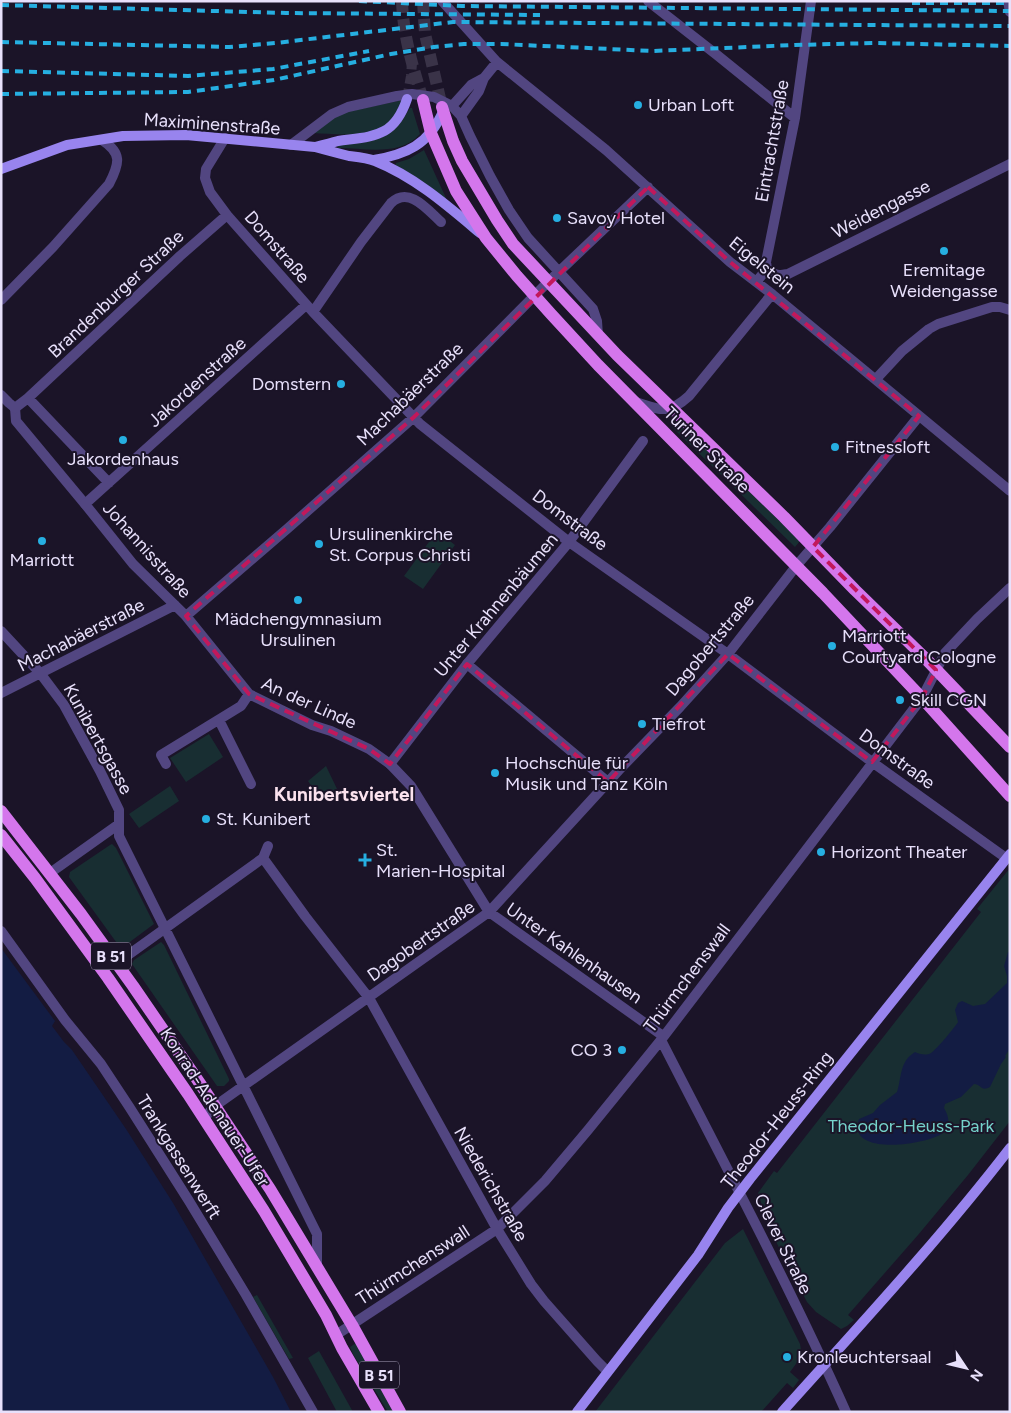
<svg xmlns="http://www.w3.org/2000/svg" width="1011" height="1413" viewBox="0 0 1011 1413" font-family="Figtree,sans-serif">
<rect width="100%" height="100%" fill="#1b1428"/>
<!-- green -->
<path fill="#182e32" d="M403,100C400,106 397,112 394,117C378,140 337,134 313,133L335,116L346,112Z
M410,108H412L420,134C399,157 365,148 338,148L337,145C372,143 391,140 410,108Z
M424,150L446,198V200L416,177L395,166L396,163L409,159Z
M677,421L800,541L795,547L672,427Z
M437,531L455,545L423,589L404,576Z
M209,734L223,757L186,782L170,758Z
M326,766L338,791L322,802L308,781Z
M170,786L179,801L139,828L129,814Z
M112,844L116,848L154,924L123,947L119,946L69,877L70,872L110,845Z
M1010,868V1121L968,1175L918,1235L848,1315L854,1320L847,1326L841,1329L816,1312L807,1302L769,1228L758,1193L774,1171L777,1173L981,912L977,909Z
M161,942L164,945L229,1079V1081L224,1086H217L132,964L134,960Z
M743,1229L800,1344C803,1356 797,1363 790,1372L799,1380L793,1388L787,1383L761,1412H595L725,1243Z
M257,1295L293,1358L289,1359L253,1297Z
M356,1343L393,1412H388L353,1354L350,1347Z
M319,1351L353,1412H337L308,1358Z"/>
<!-- water -->
<path fill="#131c43" d="M1,948L55,1021L52,1026L64,1042L72,1050L126,1129L173,1203L273,1377L291,1412H1Z
M1008,952L1010,953V1048L1005,1056L1006,1057L1001,1064L990,1087C981,1092 981,1084 974,1084L961,1097L945,1104L944,1108C949,1116 951,1126 943,1133C928,1145 845,1157 859,1119L873,1113L880,1105L897,1092C902,1077 899,1062 915,1052C919,1054 926,1056 931,1053C936,1050 956,1026 958,1022L955,1010L958,1003L962,1001L973,1006L985,1004L1007,983V976L1004,966Z"/>
<g fill="none" stroke-linecap="round" stroke-linejoin="round">
<!-- secondary-tunnel -->
<path stroke="#3a3348" stroke-width="10" stroke-dasharray="10 5" stroke-linecap="butt" d="M407,99L411,76L412,63"/>
<!-- primary-tunnel -->
<path stroke="#3a3348" stroke-width="12" stroke-dasharray="12 6" stroke-linecap="butt" d="M402,1C403,35 413,68 423,100
M423,1L425,34L442,107"/>
<!-- pedestrian -->
<path stroke="#524681" stroke-width="10" d="M15,408L16,421L85,504
M390,764L467,664
M1,931L65,1020L101,1064L130,1108L189,1201L246,1295L313,1412"/>
<!-- minor -->
<path stroke="#524681" stroke-width="10" d="M442,1L497,62L606,150L730,262L772,294L1010,491
M648,1L717,55L795,118
M1008,1L1010,12
M452,106L471,85L484,78
M461,116L479,91L484,78L497,62
M225,138L206,169L205,178L210,192L227,215L313,312L420,424L569,542L728,654L872,762L1006,858
M291,145L332,114L348,107L397,96L412,94L434,97L452,106L461,116L470,136L490,176L509,210L528,238L593,309L597,321L598,335
M767,269C774,275 779,276 788,274L1010,164
M756,282L767,269L766,262L795,118L811,1
M1,300L53,247L109,184C120,163 122,153 102,140
M306,305L85,504L133,564L186,616L249,694L312,725L331,731L369,749L390,764L411,786L489,912L663,1036
M313,312L361,242L391,203C409,186 427,209 441,222
M876,379L902,351L929,329L938,324L992,307H1000L1010,310
M1,395L9,403L15,408L28,398L109,483
M28,398L180,256L227,215
M636,402C661,410 668,415 689,396L772,294
M186,616L287,529L414,417L548,282L648,187
M1,631L40,673L64,705L100,771L119,810V836L317,1234V1266
M1,693L175,605
M219,720L251,784
M166,764L161,755L241,706L249,694
M608,782L467,664L569,542L643,441
M263,858L305,916L369,998L497,1229L531,1284L544,1301L597,1361L607,1371
M263,858L268,846
M50,873L119,824
M117,963L263,858
M661,1040C724,1163 789,1285 846,1412
M204,1118L215,1106L489,912L619,770L680,707L728,654L797,565L830,527L919,416
M336,1335L497,1229L545,1181L588,1130L661,1040L922,698L945,653L977,619L1010,588"/>
<!-- secondary -->
<path stroke="#9884ee" stroke-width="10" d="M315,147C323,145 331,143 338,141C373,136 394,138 407,99
M374,160C407,154 428,145 443,112
M1,169L67,145L123,136L186,135L315,147C326,150 337,153 349,156C357,157 367,158 375,161C415,177 448,206 480,233
M577,1412L698,1255L728,1208L750,1179L1010,854
M782,1412C860,1325 939,1240 1010,1148"/>
<!-- primary -->
<path stroke="#d476ec" stroke-width="12" d="M423,100L431,133L456,191L486,238L517,276L551,314L598,365L823,593L922,698L1010,796
M442,107L453,141L462,161L497,220L513,244L617,355L784,517L855,590L926,659L1010,747
M1,811L81,914L133,986L201,1085L270,1189L352,1325L400,1412
M1,835L35,878L108,978L188,1094L264,1211L326,1315L342,1348L379,1412"/>
<!-- rail -->
<path stroke="#26afe1" stroke-width="4" stroke-dasharray="8 6" stroke-linecap="butt" d="M359,1L462,6L1010,11
M912,3H1010
M1,5L286,13L540,15
M1,42L229,47L276,43L453,22L1010,26
M1,71L188,76L273,69L369,51
M1,94L188,92L274,80L391,54L434,47L464,44H501L653,51L795,45L875,43L1010,46"/>
</g>
<!-- marked area -->
<path fill="none" stroke="#c2185b" stroke-width="4" stroke-dasharray="10 6" stroke-linejoin="round" d="M648,187L730,262L919,416L813,547L936,670L922,698L872,762L728,654L608,782L467,664L390,764L369,749L249,694L186,616L414,417Z"/>
<!-- markers -->
<g fill="#26afe1" stroke="#1b1428" stroke-width="2">
<circle cx="638" cy="105" r="5"/>
<circle cx="557" cy="218" r="5"/>
<circle cx="944" cy="251" r="5"/>
<circle cx="341" cy="384" r="5"/>
<circle cx="123" cy="440" r="5"/>
<circle cx="835" cy="447" r="5"/>
<circle cx="42" cy="541" r="5"/>
<circle cx="319" cy="544" r="5"/>
<circle cx="298" cy="600" r="5"/>
<circle cx="832" cy="646" r="5"/>
<circle cx="900" cy="700" r="5"/>
<circle cx="642" cy="724" r="5"/>
<circle cx="495" cy="773" r="5"/>
<circle cx="206" cy="819" r="5"/>
<circle cx="821" cy="852" r="5"/>
<path d="M362.5 852.5h5v5h5v5h-5v5h-5v-5h-5v-5h5z"/>
<circle cx="622" cy="1050" r="5"/>
<circle cx="787" cy="1357" r="5"/>
</g>
<g text-anchor="middle" dominant-baseline="central" stroke-width="4" stroke-linejoin="round" paint-order="stroke">
<!-- shield labels -->
<g fill="#1b1428" stroke="#aaa3bc" stroke-width="1">
<rect x="91" y="942.5" width="40" height="27" rx="4"/>
<rect x="359" y="1361.5" width="40" height="27" rx="4"/>
</g>
<g font-size="16" font-weight="bold" fill="#e8e0fb">
<text x="111" y="956">B 51</text>
<text x="379" y="1375">B 51</text>
</g>
<!-- poi labels -->
<g font-size="18" fill="#e8e0fb" stroke="#1b1428" text-anchor="start">
<text x="648" y="105">Urban Loft</text>
<text x="567" y="218">Savoy Hotel</text>
<text x="944" y="270" text-anchor="middle">Eremitage<tspan x="944" dy="21">Weidengasse</tspan></text>
<text x="331" y="384" text-anchor="end">Domstern</text>
<text x="845" y="447">Fitnessloft</text>
<text x="123" y="459" text-anchor="middle">Jakordenhaus</text>
<text x="329" y="534">Ursulinenkirche<tspan x="329" dy="21">St. Corpus Christi</tspan></text>
<text x="42" y="560" text-anchor="middle">Marriott</text>
<text x="298" y="619" text-anchor="middle">Mädchengymnasium<tspan x="298" dy="21">Ursulinen</tspan></text>
<text x="842" y="636">Marriott<tspan x="842" dy="21">Courtyard Cologne</tspan></text>
<text x="910" y="700">Skill CGN</text>
<text x="652" y="724">Tiefrot</text>
<text x="505" y="763">Hochschule für<tspan x="505" dy="21">Musik und Tanz Köln</tspan></text>
<text x="216" y="819">St. Kunibert</text>
<text x="376" y="850">St.<tspan x="376" dy="21">Marien-Hospital</tspan></text>
<text x="831" y="852">Horizont Theater</text>
<text x="612" y="1050" text-anchor="end">CO 3</text>
<text x="797" y="1357">Kronleuchtersaal</text>
</g>
<!-- street labels -->
<g font-size="18" fill="#e8e0fb" stroke="#1b1428">
<text transform="translate(212 124) rotate(4)">Maximinenstraße</text>
<text transform="translate(772 141) rotate(-80)">Eintrachtstraße</text>
<text transform="translate(881 209) rotate(-27)">Weidengasse</text>
<text transform="translate(277 247) rotate(49)">Domstraße</text>
<text transform="translate(762 265) rotate(39)">Eigelstein</text>
<text transform="translate(116 294) rotate(-43)">Brandenburger Straße</text>
<text transform="translate(197 382) rotate(-42)">Jakordenstraße</text>
<text transform="translate(410 394) rotate(-44)">Machabäerstraße</text>
<text transform="translate(707 450) rotate(45)">Turiner Straße</text>
<text transform="translate(570 520) rotate(37)">Domstraße</text>
<text transform="translate(147 550) rotate(48)">Johannisstraße</text>
<text transform="translate(496 605) rotate(-50)">Unter Krahnenbäumen</text>
<text transform="translate(81 635) rotate(-27)">Machabäerstraße</text>
<text transform="translate(710 645) rotate(-50)">Dagobertstraße</text>
<text transform="translate(309 703) rotate(24)">An der Linde</text>
<text transform="translate(98 739) rotate(61)">Kunibertsgasse</text>
<text transform="translate(897 759) rotate(36)">Domstraße</text>
<text transform="translate(421 941) rotate(-35)">Dagobertstraße</text>
<text transform="translate(574 953) rotate(35)">Unter Kahlenhausen</text>
<text transform="translate(687 978) rotate(-53)">Thürmchenswall</text>
<text transform="translate(215 1107) rotate(57)">Konrad-Adenauer-Ufer</text>
<text transform="translate(777 1120) rotate(-52)">Theodor-Heuss-Ring</text>
<text transform="translate(179 1157) rotate(58)">Trankgassenwerft</text>
<text transform="translate(491 1184) rotate(60)">Niederichstraße</text>
<text transform="translate(783 1244) rotate(64)">Clever Straße</text>
<text transform="translate(413 1265) rotate(-33)">Thürmchenswall</text>
</g>
<!-- park labels -->
<g font-size="18" fill="#75d2cb" stroke="#1b1428">
<text x="911" y="1126">Theodor-Heuss-Park</text>
</g>
<!-- neighbourhood labels -->
<g font-size="19" font-weight="bold" fill="#fbe2ee" stroke="#1b1428">
<text x="344" y="794">Kunibertsviertel</text>
</g>
</g>
<!-- border -->
<rect width="1011" height="1413" fill="none" stroke="#e8e0fb" stroke-width="5"/>
<!-- north arrow -->
<g transform="translate(966 1368) rotate(125)" stroke="#1b1428" stroke-width="4" paint-order="stroke">
<path d="M0-4L9 19L0 12L-9 19Z" fill="#e8e0fb"/>
<text y="-8" font-size="14" font-weight="bold" text-anchor="middle" fill="#e8e0fb">N</text>
</g>
</svg>
